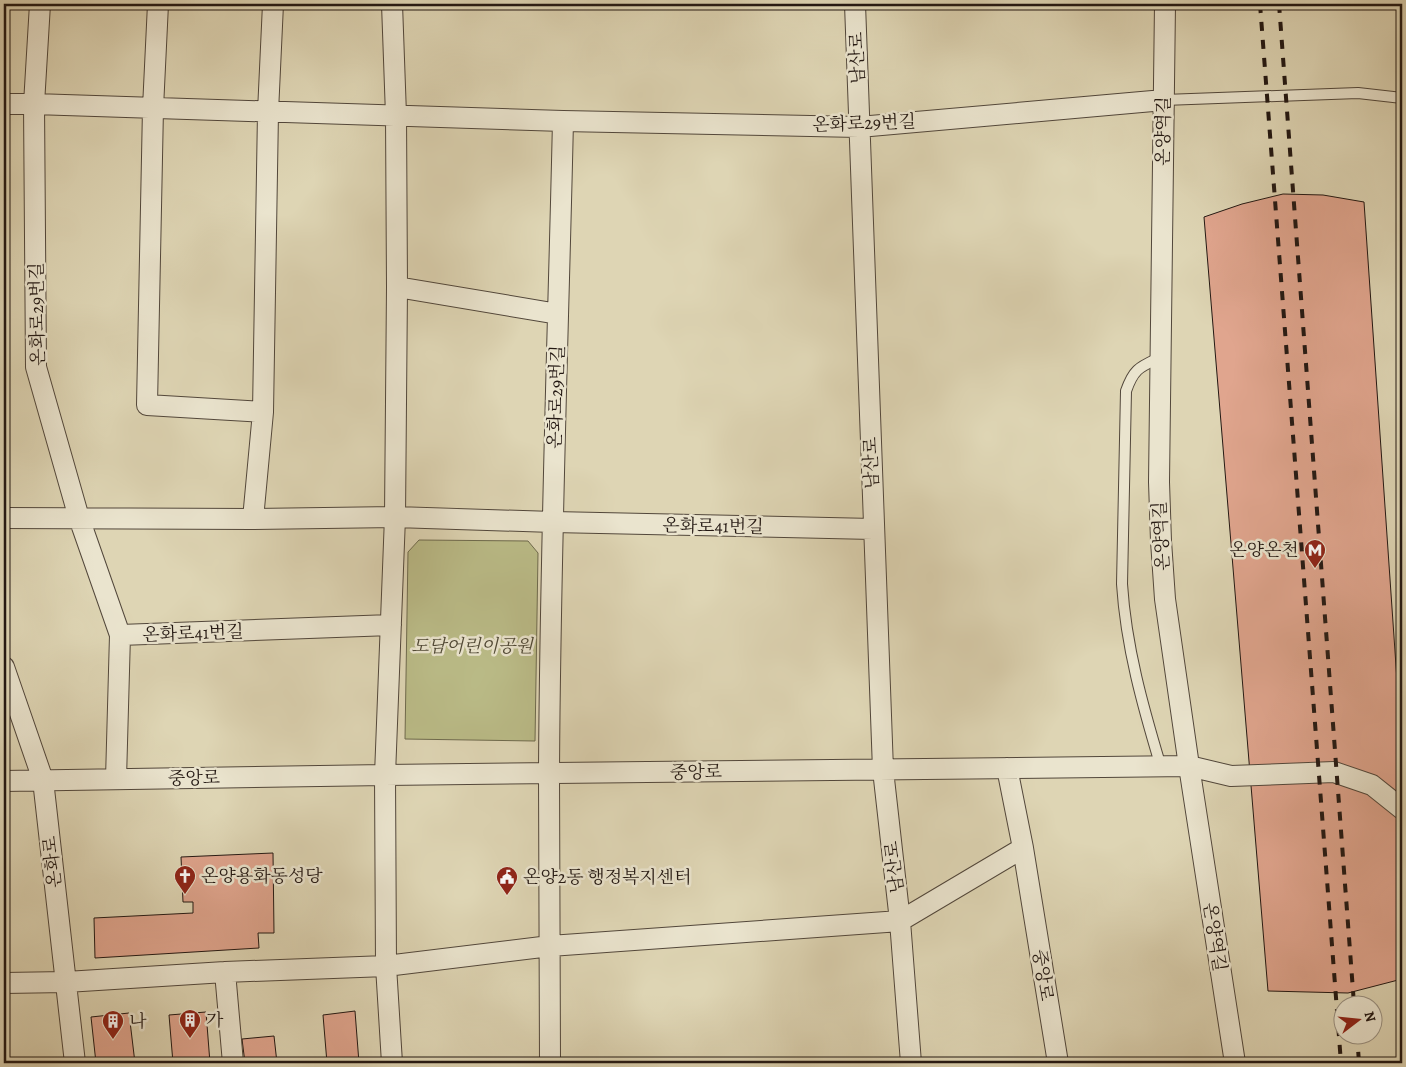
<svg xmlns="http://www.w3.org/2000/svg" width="1406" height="1067" viewBox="0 0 1406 1067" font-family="Alegreya,'Noto Serif KR',serif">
<rect width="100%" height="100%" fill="#ded5b4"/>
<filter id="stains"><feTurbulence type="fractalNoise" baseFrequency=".004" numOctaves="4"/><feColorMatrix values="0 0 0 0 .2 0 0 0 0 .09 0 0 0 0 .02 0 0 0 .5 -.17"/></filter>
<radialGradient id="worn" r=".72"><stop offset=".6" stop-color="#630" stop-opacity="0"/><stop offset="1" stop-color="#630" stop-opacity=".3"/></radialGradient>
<!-- green -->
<path fill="#babb87" stroke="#6e6a4d" d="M419,540L528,541L538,553L535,741L405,739L408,552Z"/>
<!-- building -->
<path fill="#e0a58e" stroke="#231813" d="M1283,194L1323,195L1364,202L1402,753V979L1348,993L1268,991L1204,217L1242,204Z
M273,853L274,933H258L259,948L95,958L94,918L193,913V902H183L181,857Z
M355,1011L359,1063H327L323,1015Z
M206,1012L210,1063H173L169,1015Z
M129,1013L135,1063H96L91,1017Z
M274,1036L277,1063H245L242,1039Z"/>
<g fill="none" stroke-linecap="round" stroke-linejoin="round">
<!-- service casing -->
<g stroke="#52473b" stroke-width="12">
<path id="service" d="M1164,100L1358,93L1402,98
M1161,357C1140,367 1134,368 1126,391L1122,584C1126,647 1143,707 1161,767"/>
</g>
<!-- minor casing -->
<g stroke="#52473b" stroke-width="22">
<path id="minor" d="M40,4L34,104L36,367L79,518L120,635L116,779
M158,4L153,108L147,405L263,412L253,519
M855,4L883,770L900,921L911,1063
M1165,4L1159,482L1161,541L1165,599L1189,766L1235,1063
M4,104H34L563,121L859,127L1164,100
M397,287L558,314
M263,412L268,112L273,4
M4,518L253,519L395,517L553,522L873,529
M120,635L391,625
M4,667L43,780L75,1063
M1007,768L1023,848L1058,1063
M4,781L385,775L1189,766L1231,776L1334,772L1372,785L1402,809
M225,972L233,1063
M4,983L66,982L225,972L386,966L550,946L900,921L1023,848
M392,1063L386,966L385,775L395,517L397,287L396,115L392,4
M550,1063C550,967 549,871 549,774C550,557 558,339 563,121"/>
</g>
<!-- service -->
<use href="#service" stroke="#eae4ce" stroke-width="10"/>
<!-- minor -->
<use href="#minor" stroke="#eae4ce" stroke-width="20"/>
<!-- rail -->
<path stroke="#231813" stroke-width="4" stroke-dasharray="9 9" stroke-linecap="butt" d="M1260,4L1341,1063
M1279,4L1354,1004
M1357,1034L1359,1063"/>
</g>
<!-- icons -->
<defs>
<g id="metro-pin" transform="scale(1.125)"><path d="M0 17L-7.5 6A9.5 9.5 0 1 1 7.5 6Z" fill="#8f2418" stroke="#eae4ce"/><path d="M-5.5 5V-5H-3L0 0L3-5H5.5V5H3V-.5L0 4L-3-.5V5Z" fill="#fff"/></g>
<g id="church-pin" transform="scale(1.125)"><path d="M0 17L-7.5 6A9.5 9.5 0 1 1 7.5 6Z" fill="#8f2418" stroke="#eae4ce"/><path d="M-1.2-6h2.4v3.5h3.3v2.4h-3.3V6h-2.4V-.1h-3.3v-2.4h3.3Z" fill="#fff"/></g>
<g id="civic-pin" transform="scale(1.125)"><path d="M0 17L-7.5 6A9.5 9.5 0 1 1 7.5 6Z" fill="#8f2418" stroke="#eae4ce"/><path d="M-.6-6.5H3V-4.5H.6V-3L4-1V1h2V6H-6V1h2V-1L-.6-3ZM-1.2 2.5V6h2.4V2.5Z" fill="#fff"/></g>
<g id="building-pin" transform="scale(1.125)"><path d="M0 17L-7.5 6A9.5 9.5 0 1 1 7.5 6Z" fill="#8f2418" stroke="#eae4ce"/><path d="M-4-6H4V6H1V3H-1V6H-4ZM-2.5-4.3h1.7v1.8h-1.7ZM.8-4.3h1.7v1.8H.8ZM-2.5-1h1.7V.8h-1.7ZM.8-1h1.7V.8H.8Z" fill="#fff"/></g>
</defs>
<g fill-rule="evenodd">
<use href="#metro-pin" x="1315" y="550"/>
<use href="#church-pin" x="185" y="876"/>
<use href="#civic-pin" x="507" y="877"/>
<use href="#building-pin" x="190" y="1020"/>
<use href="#building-pin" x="113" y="1021"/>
</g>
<g text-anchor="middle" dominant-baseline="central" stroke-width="5" stroke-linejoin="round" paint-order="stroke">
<!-- street labels -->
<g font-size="18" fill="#231813" stroke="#eae4ce">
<text transform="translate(857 58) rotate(-92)">남산로</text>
<text transform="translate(864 123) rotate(-2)">온화로29번길</text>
<text transform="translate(1163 131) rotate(-89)">온양역길</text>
<text transform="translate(37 314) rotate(-91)">온화로29번길</text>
<text transform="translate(556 397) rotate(-88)">온화로29번길</text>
<text transform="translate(871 463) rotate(-92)">남산로</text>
<text transform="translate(713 526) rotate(1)">온화로41번길</text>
<text transform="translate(1161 536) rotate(-93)">온양역길</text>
<text transform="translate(193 633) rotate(-2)">온화로41번길</text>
<text transform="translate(696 772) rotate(-1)">중앙로</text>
<text transform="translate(194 778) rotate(-1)">중앙로</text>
<text transform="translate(52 862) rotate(-96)">온화로</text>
<text transform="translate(894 867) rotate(-97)">남산로</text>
<text transform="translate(1215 937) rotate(81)">온양역길</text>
<text transform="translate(1043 975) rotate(81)">중앙로</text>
</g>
<!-- poi labels -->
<g font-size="18" fill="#231813" stroke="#eae4ce" text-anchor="start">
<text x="1299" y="550" text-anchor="end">온양온천</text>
<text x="201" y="876">온양용화동성당</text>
<text x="523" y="877">온양2동 행정복지센터</text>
<text x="206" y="1020">가</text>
<text x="129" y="1021">나</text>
</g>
<!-- park labels -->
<g font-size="18" font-style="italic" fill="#504936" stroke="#eae4ce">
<text x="472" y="646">도담어린이공원</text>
</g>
</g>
<!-- margin -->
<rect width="1406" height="1067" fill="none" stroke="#ded5b4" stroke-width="20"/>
<rect x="5" y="5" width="1396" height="1057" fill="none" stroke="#231813" stroke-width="2.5"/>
<rect x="10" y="10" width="1386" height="1047" fill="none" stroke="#231813"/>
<!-- north arrow -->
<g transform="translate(1358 1020) rotate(74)"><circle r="24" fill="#eae4ce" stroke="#9a9283"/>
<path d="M0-4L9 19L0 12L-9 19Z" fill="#8f2418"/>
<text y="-8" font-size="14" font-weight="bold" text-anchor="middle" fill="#231813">N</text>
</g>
<rect width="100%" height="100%" filter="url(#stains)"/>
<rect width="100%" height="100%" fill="url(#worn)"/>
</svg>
